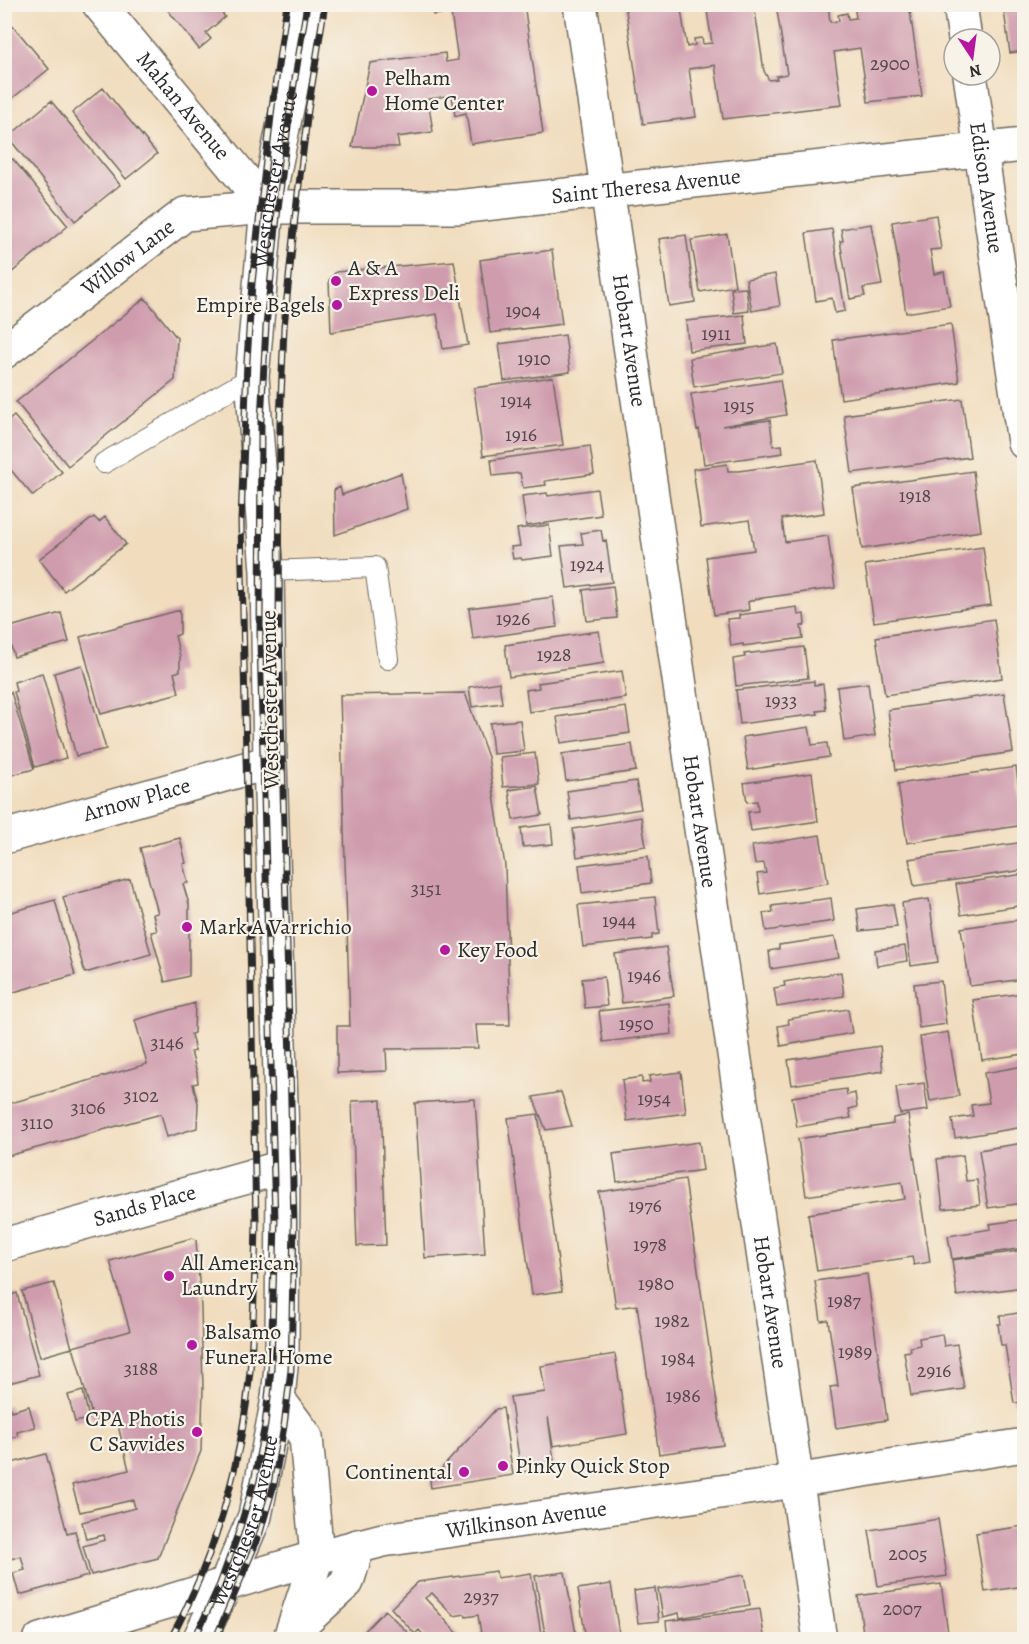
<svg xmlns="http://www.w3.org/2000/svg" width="1029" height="1644" viewBox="0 0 1029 1644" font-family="Alegreya,serif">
<rect width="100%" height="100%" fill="#f7f3e8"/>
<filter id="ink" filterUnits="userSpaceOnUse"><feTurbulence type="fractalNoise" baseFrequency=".0167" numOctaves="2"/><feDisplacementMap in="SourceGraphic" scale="12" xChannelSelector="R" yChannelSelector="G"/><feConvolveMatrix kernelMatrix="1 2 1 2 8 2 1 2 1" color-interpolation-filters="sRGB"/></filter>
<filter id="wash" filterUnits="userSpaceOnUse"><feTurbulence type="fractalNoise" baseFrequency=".008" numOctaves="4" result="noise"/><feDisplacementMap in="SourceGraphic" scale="24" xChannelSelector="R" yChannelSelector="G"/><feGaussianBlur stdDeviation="1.35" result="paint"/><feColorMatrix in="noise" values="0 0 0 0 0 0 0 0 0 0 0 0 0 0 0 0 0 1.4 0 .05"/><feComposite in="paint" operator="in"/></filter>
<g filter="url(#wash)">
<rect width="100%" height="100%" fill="#f1ddbe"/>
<g id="blocks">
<!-- building -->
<path fill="#cf9cae" d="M163,4H215L225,17L206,33L211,39L199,49Z
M432,4H524L543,133L471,144L466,113L455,116L452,95L428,99L433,132L397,137L399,147H352L370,63L445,53L446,62L458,60L451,13L433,15Z
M625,4H680L687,47L695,45L694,39L702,38L703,44L712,43L706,4H754L764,71L769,80L777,79L776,76L787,74L776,4H828L830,22L839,21L838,15L847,13L848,19L856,18L854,4H909L922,96L868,102L860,48L834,52L842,105L723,119L715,65L689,69L696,117L643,124Z
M1003,4H1024V51L1010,53Z
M4,15L49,69L4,105Z
M103,88L157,154L126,179L72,113Z
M51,101L120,185L75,221L8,137Z
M13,159L68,226L11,273L4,266V166Z
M936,215L941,249L930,250L934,274L944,272L950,306L906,313L892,222Z
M871,224L882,285L863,288L865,296L850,299L840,241H843L841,229Z
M832,229L845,311L835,313L832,298L816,301L806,233Z
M727,234L735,286L700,292L691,240Z
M686,235L695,302L669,306L659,239Z
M552,250L562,324L490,333L480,260Z
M454,261L468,345L443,349L437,314L331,332L329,280L336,272Z
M775,274L780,306L752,311L746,279Z
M746,288L749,311L734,313L731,289Z
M145,298L177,338L175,380L68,466L16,402Z
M744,315L747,344L689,351L686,321Z
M951,324L959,382L841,399L833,340Z
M565,335L570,372L504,381L499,344Z
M777,344L782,373L694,387L690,358Z
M553,377L563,445L483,456L474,388Z
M780,380L786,415L722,426L770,420L773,446L782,445L783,453L704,464L699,429L697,430L691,394Z
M962,399L970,457L852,473L844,415Z
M14,416L62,472L33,496L4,462V424Z
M590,446L594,474L545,481L546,485L523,488L520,473L493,476L491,460Z
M817,460L824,513L782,519L785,542L828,536L835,588L755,599L748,602L749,610L714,615L706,557L754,550L749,520L701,527L693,469L727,464L728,471H739Z
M973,471L981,531L862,549L853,488Z
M401,473L407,509L335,535L334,490L340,487L342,495Z
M597,489L601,515L526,526L522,496L547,493L548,496Z
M94,517L99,522L105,517L126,544L64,591L39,559Z
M549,525L553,556L522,560L521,558L513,559L511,547L520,546L517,529Z
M601,530L603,541L606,540L612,582L567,588L561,546L583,544L581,533Z
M983,547L991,605L874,622L865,565Z
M613,586L617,618L587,621L583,590Z
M553,597L557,627L473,639L469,608Z
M797,607L798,615L804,614L805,625L801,626L803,638L743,646V644L731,646L727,619L739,618V615Z
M180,610V634L175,636L180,656V671L174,673L179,693L101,714L80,637Z
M61,613L69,642L14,657L6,628Z
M994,619L1002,678L885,695L876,637Z
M599,631L604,663L509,677L505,645Z
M804,647L808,678L736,686L733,659L745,657L744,654Z
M82,665L106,749L76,756L54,673Z
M622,671L626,698L529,712L526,690L539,688L538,683Z
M42,673L66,758L35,767L14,692L16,691L14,682Z
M814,681V685L823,684L826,710L817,711L818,714L740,724L736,690Z
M499,682L502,703L472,707L469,687Z
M868,683L875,736L844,741L837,687Z
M11,692L34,769L8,776L4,764V694Z
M465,693L488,757L505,866L510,1025H476L478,1048L386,1049L387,1071L337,1073V1026H350L340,695Z
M1004,693L1013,752L896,770L888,710Z
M626,707L630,733L561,743L557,717Z
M520,720L524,751L493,754L490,723Z
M809,727L812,745L827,743L829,757L748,770L743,737Z
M632,744L636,771L566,781L562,754Z
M535,753L539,784L503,787L500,757Z
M1016,767L1024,825L907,843L898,784Z
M812,773L818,821L751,831L748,812L758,811L757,801L747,802L744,783Z
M636,781L641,809L571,820L567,791Z
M537,786L542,815L513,820L509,790Z
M641,817L646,846L577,857L573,829Z
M551,824L553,844L523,847L521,828Z
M820,835L828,883L760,894L757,874L766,873L764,863L755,864L752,846Z
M180,838L186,863L183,864L188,883L183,884L189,904V976L165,982L151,932L157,931L153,914L158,913L140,848Z
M1024,842V870L914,886L909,859Z
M648,856L651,883L582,893L579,865Z
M1024,874V905L961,915L956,884Z
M130,879L151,954L85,973L63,897Z
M655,897L659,934L652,935V939L583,947L578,905Z
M831,898L834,921L766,931L763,913L773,912L772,906Z
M929,899L938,962L911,966L902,903Z
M55,900L75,975L10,993L4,971V914Z
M893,904L897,927L860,931L857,909Z
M1024,919V979L970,986L961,928Z
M835,937L839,958L771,969L769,951L779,949V945Z
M905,946L907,961L877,966L875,950Z
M666,947L674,996L622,1003L615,954Z
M841,972L844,996L777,1007L774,988L785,986L784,982Z
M604,977L607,1006L585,1008L582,979Z
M941,981L946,1024L919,1028L914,984Z
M1024,993V1054L982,1060L973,1000Z
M195,1003L194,1033L191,1034L195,1051L191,1052L197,1073L198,1083L193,1084L198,1103L197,1128L167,1137L161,1114L4,1157V1105L147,1064L135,1020Z
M669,1003L672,1034L603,1042L599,1011Z
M848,1009L852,1033L781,1046L778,1026L789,1024L788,1019Z
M948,1032L959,1096L930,1101L920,1037Z
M880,1046L883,1071L792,1085L788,1060Z
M1024,1066V1127L955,1138L952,1119L973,1116L971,1105L989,1103L984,1073Z
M681,1072L686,1113L627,1121L622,1080L642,1077V1083L650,1082L649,1076Z
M924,1083L928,1110L900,1114L896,1087Z
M846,1089L847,1095L855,1093L857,1107L849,1109L851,1118L797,1127L792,1097Z
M561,1092L572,1126L546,1130L533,1097Z
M475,1099L485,1254L425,1258L415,1103Z
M381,1100L386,1245L357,1246L352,1101Z
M538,1114L562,1291L532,1295L508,1118Z
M908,1115L930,1262L914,1265L912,1257L817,1271L808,1214L905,1199L902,1182L806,1196L798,1139L893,1124V1118Z
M699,1142L703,1170L617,1182L613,1154Z
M1024,1143V1203L988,1208L979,1150Z
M963,1155L966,1181L977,1180L980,1205L943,1209L937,1159Z
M685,1179L723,1445L659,1454L637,1305L616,1308L599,1192Z
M1024,1219V1248L952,1259L948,1236L991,1229L990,1224Z
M192,1238L196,1240L201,1308L203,1389L201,1451L158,1558L91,1575L83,1546L105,1540L104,1535L86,1539L82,1522L135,1508L133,1500L80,1512L72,1485L129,1470L115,1413L93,1419L73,1347L130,1331L110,1261Z
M1019,1251L1024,1287L957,1296L952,1260Z
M867,1274L887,1420L836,1428L830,1387L838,1386L837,1378L828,1320L821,1321L815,1281Z
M54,1283L72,1348L40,1357L22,1291Z
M17,1293L39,1375L9,1383L4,1366V1297Z
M1024,1312V1402L1014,1403L1005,1345H1001L998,1324H1001L1000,1316Z
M942,1334L944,1346L957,1344L964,1389L911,1396L904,1352L911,1351L910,1347L920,1345L919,1338Z
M615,1354L627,1434L553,1446L548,1417L555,1468L521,1472L510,1397L545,1392L541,1366Z
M83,1391L89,1419L75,1422L68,1395Z
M9,1405L11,1411L29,1406L35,1427L17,1432L18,1436L4,1440V1407Z
M503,1408L513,1475L431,1488L430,1481L496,1409Z
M46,1454L67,1533L75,1531L88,1576L19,1595L13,1573L25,1570L21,1556L4,1561V1465Z
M938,1519L947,1576L878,1586L869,1530Z
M1024,1526V1586L985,1592L976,1533Z
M496,1571L497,1578L531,1573L542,1640H482L478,1615L466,1617L465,1614L454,1616L432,1593L425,1598L461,1637L459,1640H422L425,1637L419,1630L415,1634L391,1608L418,1582Z
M565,1572L577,1640H546L535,1576Z
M744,1575L750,1605L680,1618L679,1613L663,1617L658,1589Z
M611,1584L620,1640H586L578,1589Z
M941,1584L949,1640H864L858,1596Z
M655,1588L659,1621L638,1623L634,1591Z
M760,1609L764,1636L738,1640H668L666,1621Z
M385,1610L415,1640H356Z
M126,1627L146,1640H119Z"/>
</g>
</g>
<g filter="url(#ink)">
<use href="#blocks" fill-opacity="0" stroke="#70695e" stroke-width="1.5"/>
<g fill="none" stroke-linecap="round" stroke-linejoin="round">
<!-- service casing -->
<g stroke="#70695e" stroke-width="22">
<path id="service" d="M104,463L252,377
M267,571L375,567L388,659"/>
</g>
<!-- minor casing -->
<g stroke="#70695e" stroke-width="36">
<g id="minor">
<path id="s1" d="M99,4L267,207"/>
<path id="s2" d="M580,4L820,1640"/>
<path d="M960,4L965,39"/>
<path id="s3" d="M970,75L1024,442"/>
<path id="s4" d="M4,352L185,214L267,207H457L1024,145"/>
<path id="s5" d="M4,837L270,762"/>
<path id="s6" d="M4,1245L283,1167"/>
<path d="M278,1399L306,1437L317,1557L291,1635"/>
<path d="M294,1631L347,1582L358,1546"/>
<path id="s7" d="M40,1640L317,1557L383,1540L762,1486L1024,1445"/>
</g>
</g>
<!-- secondary casing -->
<g stroke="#70695e" stroke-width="36">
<g id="secondary">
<path id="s8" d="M199,1640L226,1584L255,1516L278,1399L282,1355L283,1167L270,762L267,571L252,377L267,207L308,4"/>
</g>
</g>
<!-- service -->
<use href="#service" stroke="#fff" stroke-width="20"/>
<!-- minor -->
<use href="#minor" stroke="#fff" stroke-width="33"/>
<!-- secondary -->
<use href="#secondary" stroke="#fff" stroke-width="33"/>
<!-- rail casing -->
<g stroke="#2b2b2b" stroke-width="7">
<path id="rail" d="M170,1640C215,1558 242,1463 250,1371C254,1321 255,1271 256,1221L241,522L247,361L252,283L272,107L287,4
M194,1640L220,1584L238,1534L254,1481L265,1425L271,1369L275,1221L260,641L261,421L266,326L277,217L290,109L307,4
M215,1640L259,1536L274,1484L284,1426L291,1370L294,1222L279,629L280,422L284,327L295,218L308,110L325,4"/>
</g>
<!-- rail -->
<use href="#rail" stroke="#f7f3e8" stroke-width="4.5" stroke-dasharray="14" stroke-linecap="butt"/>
</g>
</g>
<!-- markers -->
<g fill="#b5179e" stroke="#f7f3e8" stroke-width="2">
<circle cx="372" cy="91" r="6"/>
<circle cx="336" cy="281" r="6"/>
<circle cx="337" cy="305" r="6"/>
<circle cx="187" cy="927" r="6"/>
<circle cx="445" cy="950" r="6"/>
<circle cx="169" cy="1276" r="6"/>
<circle cx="192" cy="1345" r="6"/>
<circle cx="197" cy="1432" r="6"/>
<circle cx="503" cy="1466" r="6"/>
<circle cx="464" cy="1472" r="6"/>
</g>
<g text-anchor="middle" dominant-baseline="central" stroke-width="4.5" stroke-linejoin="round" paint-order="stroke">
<!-- number labels -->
<g font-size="20" fill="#54474c">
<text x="890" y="63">2900</text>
<text x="523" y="310">1904</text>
<text x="716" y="333">1911</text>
<text x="534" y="358">1910</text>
<text x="516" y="400">1914</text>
<text x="739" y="405">1915</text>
<text x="521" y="434">1916</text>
<text x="915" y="495">1918</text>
<text x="587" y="564">1924</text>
<text x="513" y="618">1926</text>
<text x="554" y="654">1928</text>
<text x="781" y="700">1933</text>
<text x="426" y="888">3151</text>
<text x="619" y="920">1944</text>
<text x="644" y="975">1946</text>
<text x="636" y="1023">1950</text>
<text x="167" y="1042">3146</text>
<text x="141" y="1095">3102</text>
<text x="654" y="1098">1954</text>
<text x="88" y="1107">3106</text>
<text x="37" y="1122">3110</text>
<text x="645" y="1205">1976</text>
<text x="650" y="1244">1978</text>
<text x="656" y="1283">1980</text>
<text x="844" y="1300">1987</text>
<text x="672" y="1320">1982</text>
<text x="855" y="1351">1989</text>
<text x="678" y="1358">1984</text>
<text x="141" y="1368">3188</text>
<text x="934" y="1370">2916</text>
<text x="683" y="1395">1986</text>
<text x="908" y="1553">2005</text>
<text x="481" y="1596">2937</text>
<text x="902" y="1608">2007</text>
</g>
<!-- poi labels -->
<g font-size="22" fill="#2b2b2b" stroke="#f7f3e8" text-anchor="start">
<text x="384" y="78">Pelham<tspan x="384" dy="25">Home Center</tspan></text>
<text x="348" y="268">A &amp; A<tspan x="348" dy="25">Express Deli</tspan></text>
<text x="325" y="305" text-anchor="end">Empire Bagels</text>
<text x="199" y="927">Mark A Varrichio</text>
<text x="457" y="950">Key Food</text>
<text x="181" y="1263">All American<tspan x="181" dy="25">Laundry</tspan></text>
<text x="204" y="1332">Balsamo<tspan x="204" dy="25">Funeral Home</tspan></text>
<text x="185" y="1419" text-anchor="end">CPA Photis<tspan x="185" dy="25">C Savvides</tspan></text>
<text x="515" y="1466">Pinky Quick Stop</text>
<text x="452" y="1472" text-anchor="end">Continental</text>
</g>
<!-- street labels -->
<g font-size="22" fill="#2b2b2b" stroke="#f7f3e8">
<text stroke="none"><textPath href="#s1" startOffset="132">Mahan Avenue</textPath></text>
<text stroke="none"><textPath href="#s8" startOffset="1478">Westchester Avenue</textPath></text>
<text stroke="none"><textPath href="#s4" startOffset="690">Saint Theresa Avenue</textPath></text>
<text stroke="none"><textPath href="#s3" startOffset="114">Edison Avenue</textPath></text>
<text stroke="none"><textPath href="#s4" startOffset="156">Willow Lane</textPath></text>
<text stroke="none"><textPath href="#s2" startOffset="340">Hobart Avenue</textPath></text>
<text transform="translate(270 700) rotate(-91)">Westchester Avenue</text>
<text stroke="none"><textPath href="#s5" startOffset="138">Arnow Place</textPath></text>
<text stroke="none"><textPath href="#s2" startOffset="826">Hobart Avenue</textPath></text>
<text stroke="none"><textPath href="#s6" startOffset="146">Sands Place</textPath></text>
<text stroke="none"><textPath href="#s2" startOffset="1312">Hobart Avenue</textPath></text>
<text stroke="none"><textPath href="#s7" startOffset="502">Wilkinson Avenue</textPath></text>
<text stroke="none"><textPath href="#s8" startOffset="128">Westchester Avenue</textPath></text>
</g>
</g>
<!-- margin -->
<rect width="1029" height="1644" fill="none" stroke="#f7f3e8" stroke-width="24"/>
<!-- north arrow -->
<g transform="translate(972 57) rotate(167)"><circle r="28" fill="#f7f3e8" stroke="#a5a39c" stroke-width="1.5"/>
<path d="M0-4.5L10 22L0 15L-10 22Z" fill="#b5179e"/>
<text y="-9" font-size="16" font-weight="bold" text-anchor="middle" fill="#2b2b2b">N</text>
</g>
</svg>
